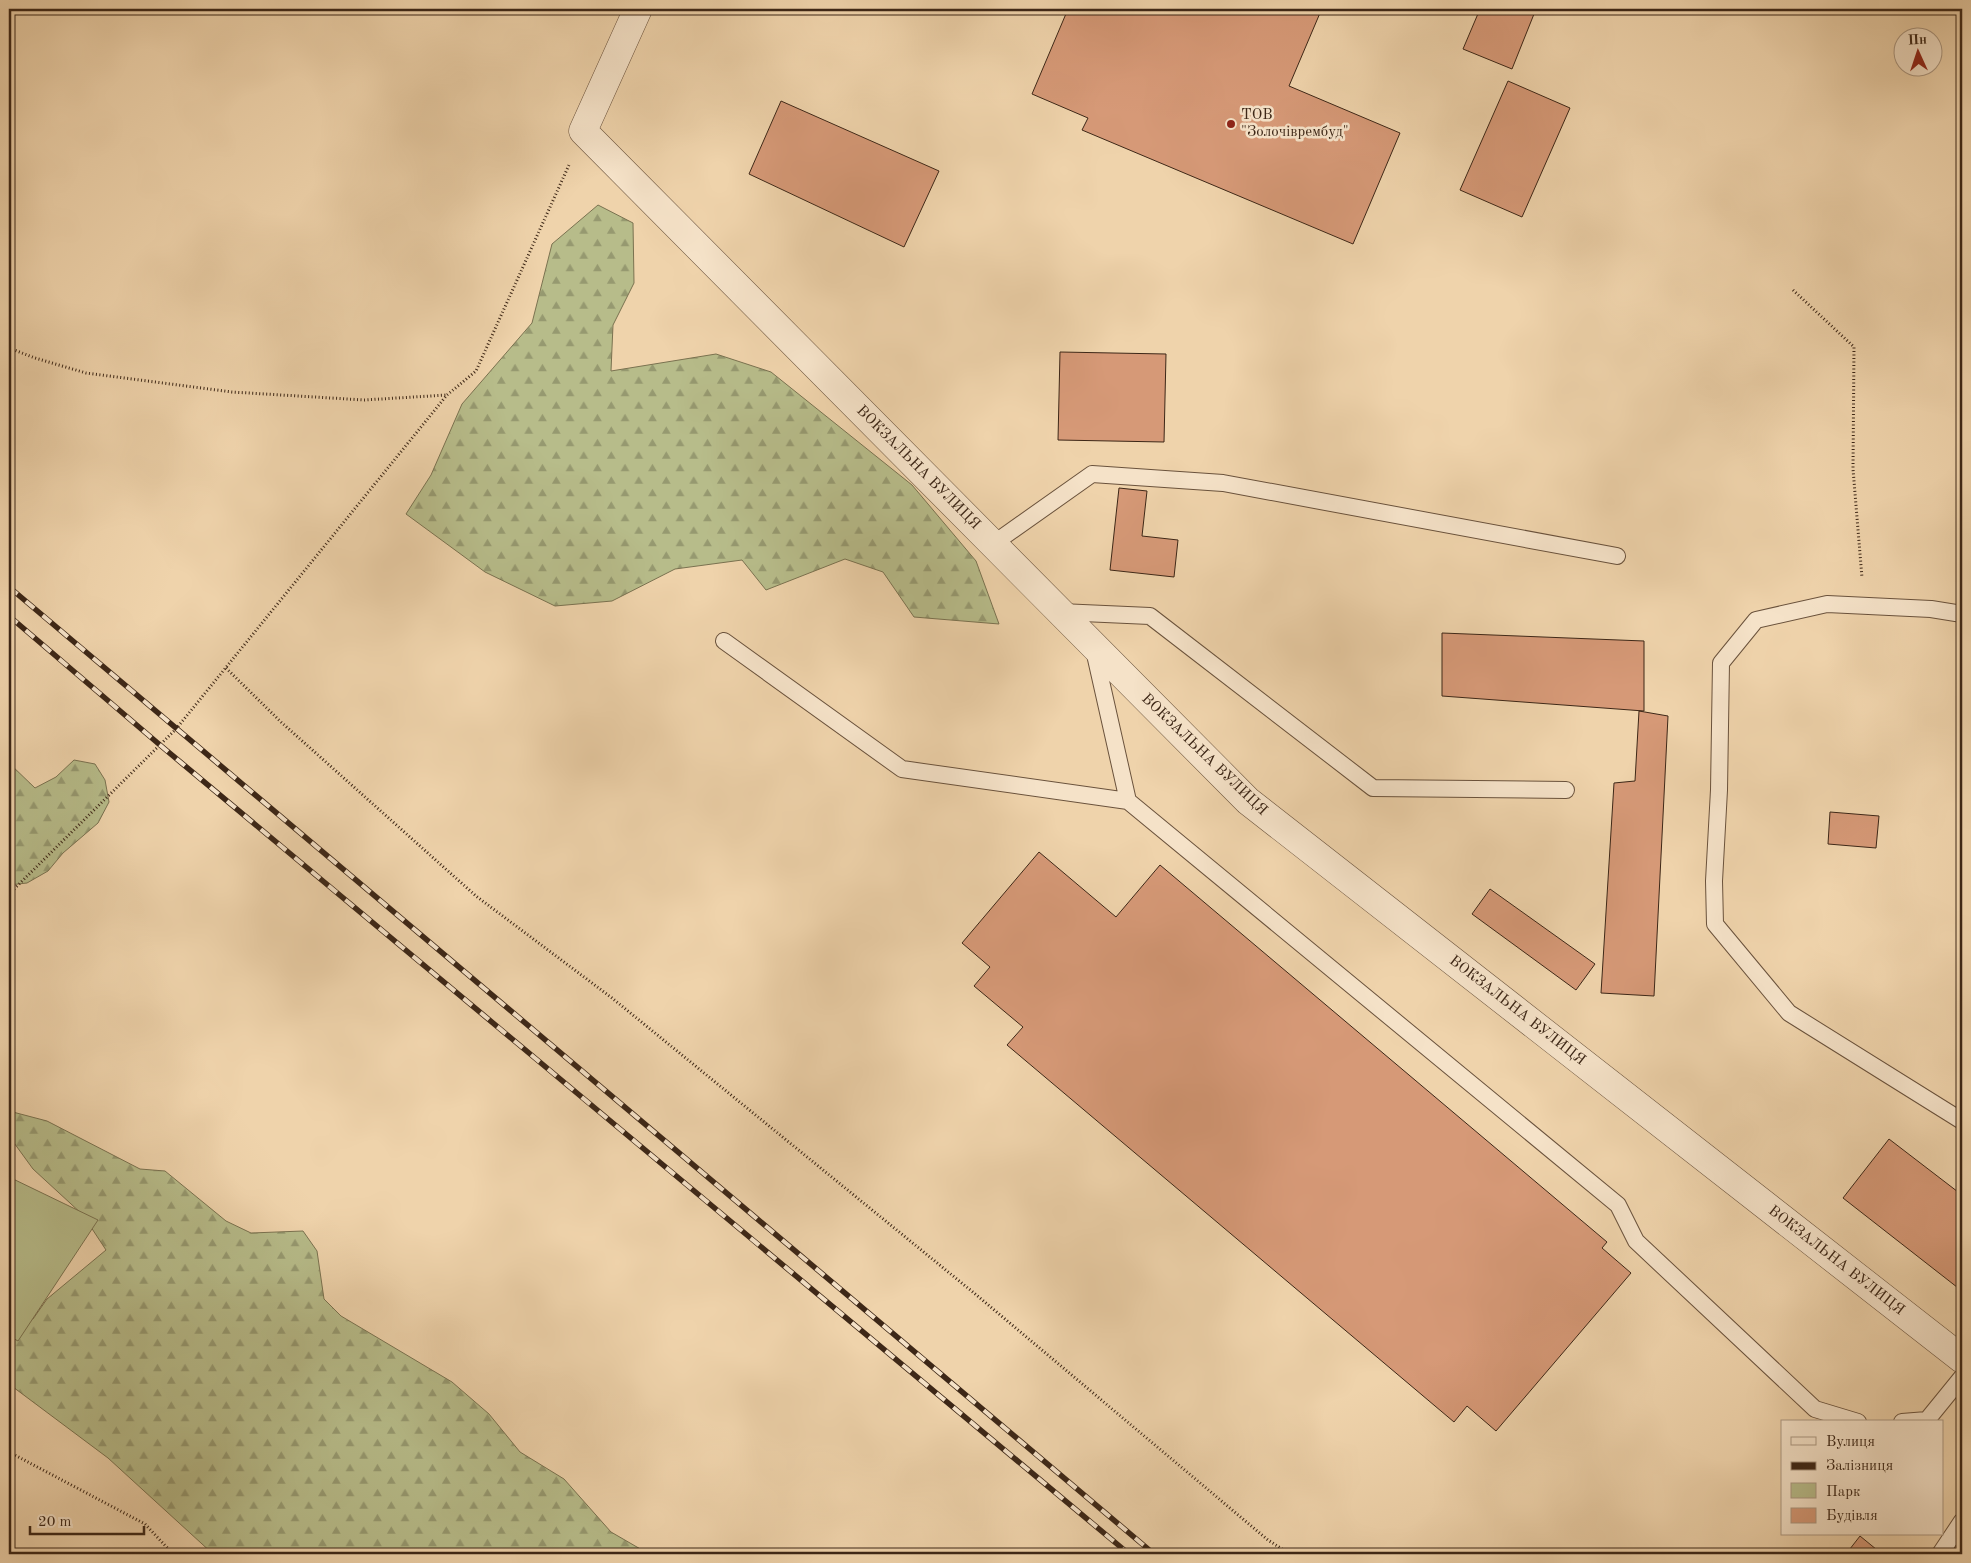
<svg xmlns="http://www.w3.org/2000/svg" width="1971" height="1563" viewBox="0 0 1971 1563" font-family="'Old Standard TT',serif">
<defs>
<pattern id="forest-firs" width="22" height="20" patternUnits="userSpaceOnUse" patternTransform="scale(1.25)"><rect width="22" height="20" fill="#b7bc8a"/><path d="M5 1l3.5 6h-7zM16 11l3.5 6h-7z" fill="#969970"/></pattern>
</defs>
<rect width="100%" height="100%" fill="#efd3ab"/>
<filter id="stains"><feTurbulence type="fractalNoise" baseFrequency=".004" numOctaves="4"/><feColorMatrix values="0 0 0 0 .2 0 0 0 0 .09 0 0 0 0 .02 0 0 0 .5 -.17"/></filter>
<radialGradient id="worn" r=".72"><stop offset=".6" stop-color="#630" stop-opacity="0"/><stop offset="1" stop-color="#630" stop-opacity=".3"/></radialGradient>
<!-- forest -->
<path fill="url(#forest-firs)" stroke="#7a7250" d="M598,205L633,223L634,283L613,325L611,371L716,354L771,372L912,485L976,561L999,624L914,617L883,572L845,559L766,590L742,560L675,569L612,601L555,606L485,572L406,514L431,475L462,404L532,323L552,244Z
M74,760L95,764L105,780L109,802L98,823L63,853L48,871L27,883L9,885V763L35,788L56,777Z
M9,1111L47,1121L140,1169L165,1171L226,1221L251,1233L303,1231L317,1251L324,1299L341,1316L452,1382L489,1414L520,1452L564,1479L611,1532L649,1554H213L108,1458L9,1384V1322L33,1319L47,1299L106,1250L83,1215L33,1169L9,1136Z"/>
<!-- green -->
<path fill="#b7bc8a" stroke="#7a7250" d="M9,1177L98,1220L18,1341L9,1336Z"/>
<!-- building -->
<path fill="#d69977" stroke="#3d2717" d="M1068,9H1310L1320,13L1289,86L1400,133L1353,244L1082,130L1088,118L1032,94Z
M1480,9H1536L1512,69L1463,49Z
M1508,81L1570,108L1522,217L1460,190Z
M781,101L939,171L904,247L749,174Z
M1060,352L1166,354L1164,442L1058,440Z
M1119,488L1147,491L1142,536L1178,540L1174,577L1110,570Z
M1442,633L1644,641V711L1442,696Z
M1639,711L1668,716L1654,996L1601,993L1614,783L1635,781Z
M1830,812L1879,816L1876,848L1828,844Z
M1039,852L1116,917L1160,865L1607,1242L1602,1248L1631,1273L1496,1431L1467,1406L1454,1422L1007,1045L1023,1027L974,986L990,967L962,943Z
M1490,889L1595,964L1576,990L1472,914Z
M1889,1139L1962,1195V1291L1843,1198Z
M1860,1536L1882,1554H1846Z"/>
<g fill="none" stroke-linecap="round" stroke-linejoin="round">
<!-- service casing -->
<g stroke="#6a523c" stroke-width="18">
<path id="service" d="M993,544L1092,474L1223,483L1617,556
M1060,612L1150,616L1373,788L1566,790
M1962,614L1931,609L1827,604L1756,620L1721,663L1719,790L1714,881L1715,924L1789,1013L1962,1121
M724,641L902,769L1128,801L1618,1205L1636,1241L1815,1409L1858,1422
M1094,650L1128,801
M1902,1422L1927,1420L1962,1377
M1940,1554L1962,1521"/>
</g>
<!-- minor casing -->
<g stroke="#6a523c" stroke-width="29">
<path id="minor" d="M638,9L583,131L1248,801L1962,1359"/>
</g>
<!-- path -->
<path stroke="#3d2717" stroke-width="3" stroke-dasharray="1 2.5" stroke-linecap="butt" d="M1793,290L1854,347L1853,469L1862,578
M9,348L35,358L86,373L232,392L364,400L447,395
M226,668L281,722L476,896L612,998L974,1293L1268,1540L1290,1554
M9,894L176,729L447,395L476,371L569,165
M9,1452L145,1524L173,1554"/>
<!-- service -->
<use href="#service" stroke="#f5e2c8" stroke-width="16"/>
<!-- minor -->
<use href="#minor" stroke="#f5e2c8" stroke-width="28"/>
<!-- rail casing -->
<g stroke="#3d2717" stroke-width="5.5">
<path id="rail" d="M9,587L1154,1554
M9,616L160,745L1129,1554"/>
</g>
<!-- rail -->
<use href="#rail" stroke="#f5e2c8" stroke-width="4" stroke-dasharray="11" stroke-linecap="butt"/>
</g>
<!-- markers -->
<circle fill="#8f2418" stroke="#f5e2c8" stroke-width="2" cx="1231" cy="124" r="5"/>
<g text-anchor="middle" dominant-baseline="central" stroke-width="5" stroke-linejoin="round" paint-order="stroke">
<!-- poi labels -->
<g font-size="15" fill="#3d2717" stroke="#f5e2c8" text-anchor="start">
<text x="1241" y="115">ТОВ<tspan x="1241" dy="17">"Золочіврембуд"</tspan></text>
</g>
<!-- street labels -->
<g font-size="15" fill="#3d2717" stroke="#f5e2c8">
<text transform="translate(918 468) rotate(45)">ВОКЗАЛЬНА ВУЛИЦЯ</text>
<text transform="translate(1204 755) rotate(44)">ВОКЗАЛЬНА ВУЛИЦЯ</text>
<text transform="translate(1517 1011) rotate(38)">ВОКЗАЛЬНА ВУЛИЦЯ</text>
<text transform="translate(1836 1261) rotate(38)">ВОКЗАЛЬНА ВУЛИЦЯ</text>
</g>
</g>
<!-- margin -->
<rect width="1971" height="1563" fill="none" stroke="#efd3ab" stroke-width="30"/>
<rect x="10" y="10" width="1951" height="1543" fill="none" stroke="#3d2717" stroke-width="2.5"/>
<rect x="15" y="15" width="1941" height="1533" fill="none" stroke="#3d2717"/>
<!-- legend -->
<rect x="1781" y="1420" width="162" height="115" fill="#f5e2c8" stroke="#ab9781"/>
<rect x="1791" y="1437" width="25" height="8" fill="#f5e2c8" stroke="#ab9781"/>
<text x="1826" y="1446" font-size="15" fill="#3d2717">Вулиця</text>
<rect x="1791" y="1462" width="25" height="8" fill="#3d2717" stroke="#ab9781"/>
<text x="1826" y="1470" font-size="15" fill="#3d2717">Залізниця</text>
<rect x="1791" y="1483" width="25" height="15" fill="#b7bc8a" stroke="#ab9781"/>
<text x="1826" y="1496" font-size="15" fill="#3d2717">Парк</text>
<rect x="1791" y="1508" width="25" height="15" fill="#d69977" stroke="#ab9781"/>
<text x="1826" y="1520" font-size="15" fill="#3d2717">Будівля</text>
<!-- north arrow -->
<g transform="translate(1918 52) rotate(357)"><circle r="24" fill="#f5e2c8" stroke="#ab9781"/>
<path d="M0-4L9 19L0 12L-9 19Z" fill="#8f2418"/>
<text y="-8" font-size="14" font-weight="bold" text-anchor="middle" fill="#3d2717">Пн</text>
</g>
<!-- scale -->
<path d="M30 1526v8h114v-8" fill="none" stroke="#3d2717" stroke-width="2.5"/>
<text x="38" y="1526" font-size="15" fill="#3d2717" stroke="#f5e2c8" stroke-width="4" paint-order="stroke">20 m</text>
<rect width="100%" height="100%" filter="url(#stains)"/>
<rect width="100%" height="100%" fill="url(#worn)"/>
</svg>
